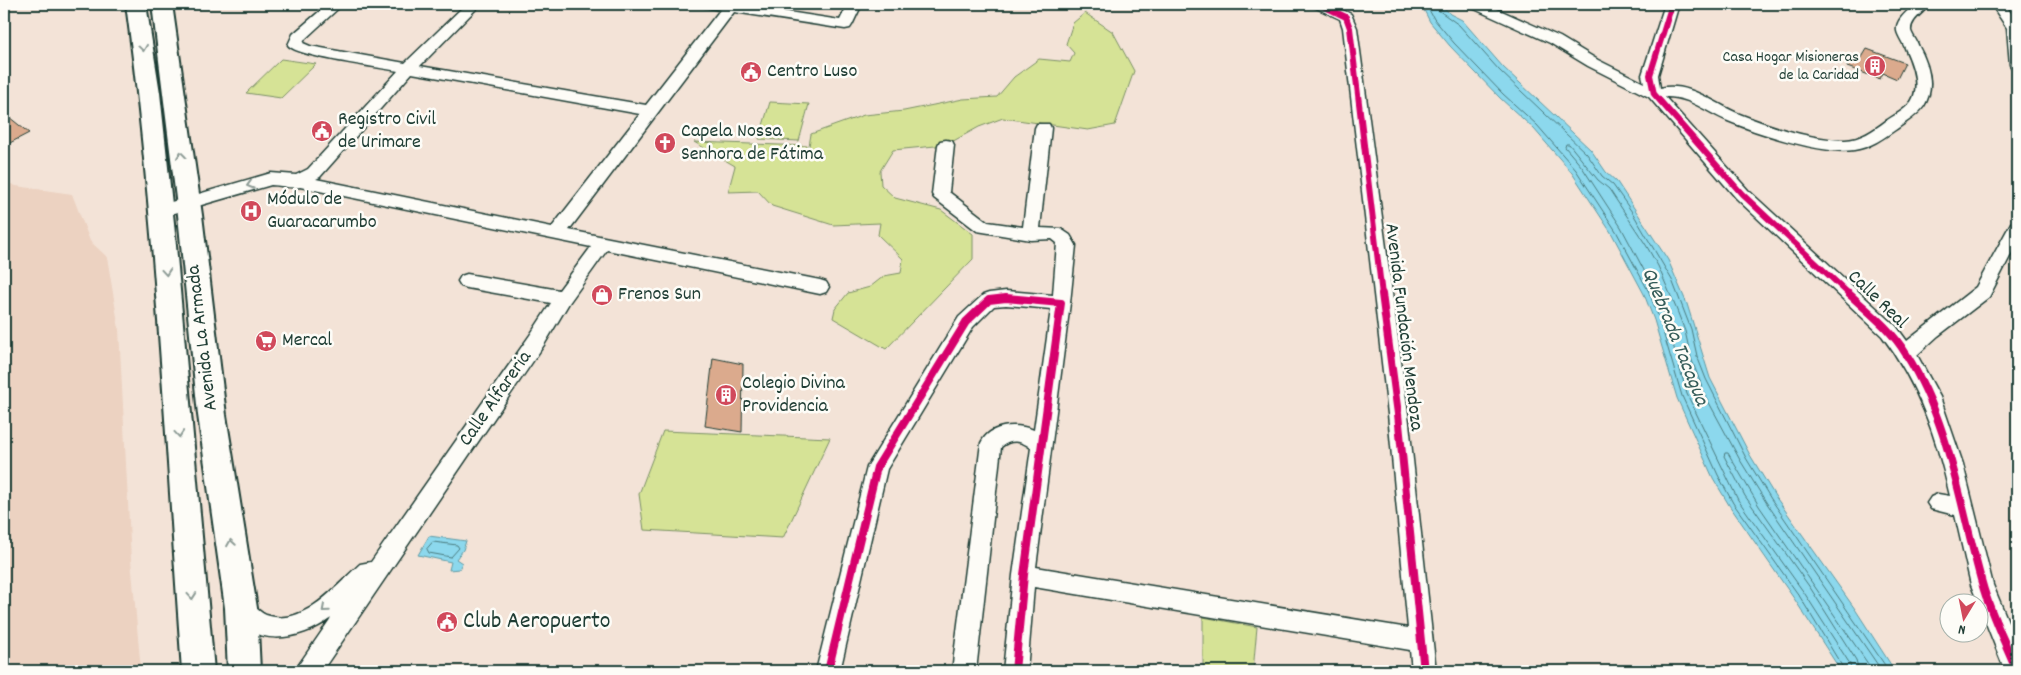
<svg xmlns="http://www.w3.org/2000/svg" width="2021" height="675" viewBox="0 0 2021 675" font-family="Dekko,sans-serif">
<rect width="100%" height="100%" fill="#f3e3d7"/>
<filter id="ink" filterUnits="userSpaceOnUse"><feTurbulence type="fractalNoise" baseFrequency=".02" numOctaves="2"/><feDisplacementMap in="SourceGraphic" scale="10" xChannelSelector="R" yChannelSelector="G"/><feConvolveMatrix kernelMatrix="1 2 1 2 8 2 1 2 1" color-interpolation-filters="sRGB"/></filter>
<g filter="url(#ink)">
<!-- built -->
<path fill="#ecd2c1" d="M4,181L16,186L72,194L90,241L107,257L119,329L131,560L141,671H4Z"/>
<!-- green -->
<path fill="#d6e396" stroke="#7a9065" d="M1085,13L1113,32L1134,71L1115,125L1088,130L1003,118L979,127L946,145L893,150L880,171L881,185L895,198L941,210L973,234V259L886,349L833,318L835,309L848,293L870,287L884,276L901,273L903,259L878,235L880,223L833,225L772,206L758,191L728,192L735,166L694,142L809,146L811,134L864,115L904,111L963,99L997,97L1014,77L1039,59L1070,62L1074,53L1066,44L1073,23Z
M281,59L316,64L281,98L246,93Z
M770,102L809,104L799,141L759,139Z
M663,431L830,438L783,538L644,530L639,494Z
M1203,617L1257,627L1253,671H1203Z"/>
<!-- water -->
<path fill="#8cd8ed" stroke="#609aa3" d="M1421,4H1441L1450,14L1462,20L1503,67L1591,150L1606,172L1617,182L1668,260L1687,304L1710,378L1750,455L1775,496L1855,609L1895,671H1841L1795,600L1729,505L1713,478L1677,398L1654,320L1644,294L1612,234L1572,173L1534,129L1500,98L1450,46L1430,22Z
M429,536L466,541L463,550L456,559L462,563L459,569L449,570L451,562L418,555Z"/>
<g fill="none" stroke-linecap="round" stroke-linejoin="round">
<!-- shore -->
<path stroke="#4b7b7e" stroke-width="1" d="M1426,4L1434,19L1454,43L1503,94L1537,125L1576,170L1616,231L1649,292L1659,318L1682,396L1718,475L1733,503L1800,597L1845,671
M1436,4L1438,10L1459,25L1499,70L1587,154L1602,176L1613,185L1632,212L1672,280L1691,329L1697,356L1706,379L1746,458L1771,499L1889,671
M433,542L457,545L459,548L451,557L429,553L427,549Z
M1851,671L1850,664L1805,594L1738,500L1687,394L1665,316L1654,289L1621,227L1582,167L1565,147L1566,144H1569L1598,180L1609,189L1646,245L1658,266L1676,308L1685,331L1691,358L1706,397L1740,460L1766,502L1882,671
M1859,671L1856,660L1811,589L1745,496L1724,456L1725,453H1728L1759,506L1873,671"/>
</g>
<!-- building -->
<path fill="#dbaa8d" stroke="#1f3d34" d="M1867,49L1905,63L1897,79L1883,73L1880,79L1847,67L1852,56L1861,59Z
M4,113L29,133L4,146Z
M713,358L743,364L742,432L705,426Z"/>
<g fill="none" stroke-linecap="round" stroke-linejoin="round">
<!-- minor casing -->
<g stroke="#1f3d34" stroke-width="3">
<path id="minor" d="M328,4H343L305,39L303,43L310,46L405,63L466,4H481L420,66L646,105L720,10L705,7L703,4H736L840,20L848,4H862L852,25L850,28L845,29L734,12L569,230L820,280L826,282L829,287L826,292L820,294L607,250L569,303L544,345L322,671H296L300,663L331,618C301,641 249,650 230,608L233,601L241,598C251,601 257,611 266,615C303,628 336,586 360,564L371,562L530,335L551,303L467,288L461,286L458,281L461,276L467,274L559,290L591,247L300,187C291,189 281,185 271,185L160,217L154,215L152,211L154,207L271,173L296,175L308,169L398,71C379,67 297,57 288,45L293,34ZM412,73L640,114L552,227L316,179L320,177Z
M1312,4H1330L1351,14L1357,28L1408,414L1436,671H1412L1410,650L1034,587L1027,671H1003L1013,575L1031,448C1021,440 1011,439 1001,447L976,671H952L981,443C990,424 1016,423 1034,430L1051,309L1006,305L994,306L973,327L887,469L840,671H816L867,467L959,317L983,295L989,293L1006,291L1053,295L1057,243L1052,239L1031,240L977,231L934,198L932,194L938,145L940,141L946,140L952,141L954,145L949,192L988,222L1023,227L1035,128L1037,124H1049L1051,128L1040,228L1061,229L1070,235L1076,245L1070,303L1036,567L1408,628L1388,414L1343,28L1340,19L1314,7Z
M1468,4H1486L1560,37L1598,60L1644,83L1642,75L1665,4H1679L1658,75L1660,88C1690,81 1716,105 1742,115C1773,127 1811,140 1845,140C1860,140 1874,130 1886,121C1893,116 1905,110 1910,103C1922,88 1912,63 1905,48C1903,43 1898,36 1897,31C1895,20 1908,11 1915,4H1930C1925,12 1910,19 1911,31C1912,35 1917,41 1918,45C1928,63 1936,87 1924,106C1918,115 1906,122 1898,128C1885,137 1870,148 1854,150C1823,155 1757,133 1728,121C1706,112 1689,96 1665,97L1748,190L1896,326L1907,341L1976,287L2011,223L2017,221V243L1989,297L1938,336L1917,355L1940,397L1963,464L1993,585L2017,643V671H2005L1971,585L1955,515L1931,509L1927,503L1931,497L1938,494L1950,496C1937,438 1918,383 1882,336L1736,198L1649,97L1588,66L1550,43L1470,7Z
M1991,4H2005L2017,22V69L2012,68L2010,65L2007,28Z"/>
</g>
<!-- secondary casing -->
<g stroke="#1f3d34" stroke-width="4">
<path id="secondary" d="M126,4H146L160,93L174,223L214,671H182C166,449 156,225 126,4Z
M152,4H172L202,215L226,415L257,608L260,671H228L225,608L198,415L178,215Z"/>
</g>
<!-- minor -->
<use href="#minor" fill="#fdfcf7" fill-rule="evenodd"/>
<!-- secondary -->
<use href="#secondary" fill="#fdfcf7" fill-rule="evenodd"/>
<!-- cycleway-far1 casing -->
<g stroke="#fdfcf7" stroke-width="9">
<path id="cycleway-far1" d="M1319,4L1346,17L1350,28L1382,295
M1672,4L1650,75L1654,94L1742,194L1850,295"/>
</g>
<!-- cycleway casing -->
<g stroke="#fdfcf7" stroke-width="11">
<path id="cycleway" d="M1382,294L1398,414L1424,671
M1849,294C1869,312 1892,330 1906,354C1950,423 1960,506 1982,583C1990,613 2005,642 2017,671
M828,671L877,467L966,322L989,300L1006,298L1061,303L1024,575L1015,671"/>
</g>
<!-- cycleway-far1 -->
<use href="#cycleway-far1" stroke="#d6006c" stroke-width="6"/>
<!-- cycleway -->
<use href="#cycleway" stroke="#d6006c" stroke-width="8"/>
</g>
<!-- one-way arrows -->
<defs><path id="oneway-chevron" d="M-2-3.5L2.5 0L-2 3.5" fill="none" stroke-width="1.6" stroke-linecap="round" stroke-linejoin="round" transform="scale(1.25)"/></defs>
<g stroke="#8e9c96">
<use href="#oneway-chevron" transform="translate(143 48) rotate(82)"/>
<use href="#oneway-chevron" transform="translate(181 155) rotate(-97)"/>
<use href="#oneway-chevron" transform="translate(250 185) rotate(164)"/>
<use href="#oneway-chevron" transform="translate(166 272) rotate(85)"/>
<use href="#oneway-chevron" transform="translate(179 434) rotate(85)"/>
<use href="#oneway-chevron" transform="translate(231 543) rotate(-99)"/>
<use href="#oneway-chevron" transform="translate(192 596) rotate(85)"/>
<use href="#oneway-chevron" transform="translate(325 609) rotate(139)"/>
</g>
</g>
<!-- icons -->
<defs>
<g id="building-disc" transform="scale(1.125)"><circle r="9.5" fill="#d1495b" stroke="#fdfcf7"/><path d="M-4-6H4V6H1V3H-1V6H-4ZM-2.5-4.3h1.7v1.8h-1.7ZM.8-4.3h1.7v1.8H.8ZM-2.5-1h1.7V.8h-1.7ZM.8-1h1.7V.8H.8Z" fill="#fff"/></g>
<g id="civic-disc" transform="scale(1.125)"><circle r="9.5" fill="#d1495b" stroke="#fdfcf7"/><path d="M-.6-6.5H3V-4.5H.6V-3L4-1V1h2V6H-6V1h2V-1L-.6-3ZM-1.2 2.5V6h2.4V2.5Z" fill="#fff"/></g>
<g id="church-disc" transform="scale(1.125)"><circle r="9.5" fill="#d1495b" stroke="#fdfcf7"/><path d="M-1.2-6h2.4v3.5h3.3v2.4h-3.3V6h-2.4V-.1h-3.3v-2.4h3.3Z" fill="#fff"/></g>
<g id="hospital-disc" transform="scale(1.125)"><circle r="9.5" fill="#d1495b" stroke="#fdfcf7"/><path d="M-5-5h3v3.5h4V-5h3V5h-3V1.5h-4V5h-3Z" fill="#fff"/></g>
<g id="shop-disc" transform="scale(1.125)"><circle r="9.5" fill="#d1495b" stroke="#fdfcf7"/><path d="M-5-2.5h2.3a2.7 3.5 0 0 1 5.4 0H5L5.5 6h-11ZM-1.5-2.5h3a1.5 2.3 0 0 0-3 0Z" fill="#fff"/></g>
<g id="supermarket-disc" transform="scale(1.125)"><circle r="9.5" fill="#d1495b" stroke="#fdfcf7"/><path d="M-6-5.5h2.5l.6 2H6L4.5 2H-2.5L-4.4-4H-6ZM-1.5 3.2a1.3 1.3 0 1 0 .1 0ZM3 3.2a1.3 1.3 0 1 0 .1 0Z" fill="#fff"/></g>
</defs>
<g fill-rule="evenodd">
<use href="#building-disc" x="1875" y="66"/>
<use href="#civic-disc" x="751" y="72"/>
<use href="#civic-disc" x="322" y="131"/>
<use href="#church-disc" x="665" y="143"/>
<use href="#hospital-disc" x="251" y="211"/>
<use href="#shop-disc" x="602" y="295"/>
<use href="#supermarket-disc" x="266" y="341"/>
<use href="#building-disc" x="726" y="395"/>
<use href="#civic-disc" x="447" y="622"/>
</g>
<g text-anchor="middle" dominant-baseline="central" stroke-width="5" stroke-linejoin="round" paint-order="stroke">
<!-- far-poi labels -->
<g font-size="16" fill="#1f3d34" stroke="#fdfcf7" text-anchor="end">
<text x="1859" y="57">Casa Hogar Misioneras<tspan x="1859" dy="18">de la Caridad</tspan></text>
</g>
<!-- poi labels -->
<g font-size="20" fill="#1f3d34" stroke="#fdfcf7" text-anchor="start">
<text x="767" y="72">Centro Luso</text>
<text x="338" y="120">Registro Civil<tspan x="338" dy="23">de Urimare</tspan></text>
<text x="681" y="132">Capela Nossa<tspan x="681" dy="23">Senhora de Fátima</tspan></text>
<text x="267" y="200">Módulo de<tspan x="267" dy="23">Guaracarumbo</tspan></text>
<text x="618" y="295">Frenos Sun</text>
<text x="282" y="341">Mercal</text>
<text x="742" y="384">Colegio Divina<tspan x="742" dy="23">Providencia</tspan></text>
</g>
<!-- street labels -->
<g font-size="20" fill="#1f3d34" stroke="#fdfcf7">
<text transform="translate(1877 300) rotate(44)">Calle Real</text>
<text transform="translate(1403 327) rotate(83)">Avenida Fundación Mendoza</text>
<text transform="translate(203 338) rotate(-97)">Avenida La Armada</text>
<text transform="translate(496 399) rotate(-55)">Calle Alfareria</text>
</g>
<!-- water labels -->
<g font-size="21" font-style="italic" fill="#355c59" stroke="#fdfcf7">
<text transform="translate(1674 337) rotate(68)">Quebrada Tacagua</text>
</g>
<!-- near-poi labels -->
<g font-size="24" fill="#1f3d34" stroke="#fdfcf7" text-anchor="start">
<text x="463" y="622">Club Aeropuerto</text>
</g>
</g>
<!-- margin -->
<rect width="2021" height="675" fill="none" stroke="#fdfcf7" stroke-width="20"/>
<rect x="10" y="10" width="2001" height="655" fill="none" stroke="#1f3d34" stroke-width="2" filter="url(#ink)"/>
<!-- north arrow -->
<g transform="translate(1964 618) rotate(190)"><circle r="24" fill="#fdfcf7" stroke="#a4b0a9"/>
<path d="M0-4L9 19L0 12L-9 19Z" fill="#d1495b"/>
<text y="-8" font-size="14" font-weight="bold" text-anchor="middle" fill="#1f3d34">N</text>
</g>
</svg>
